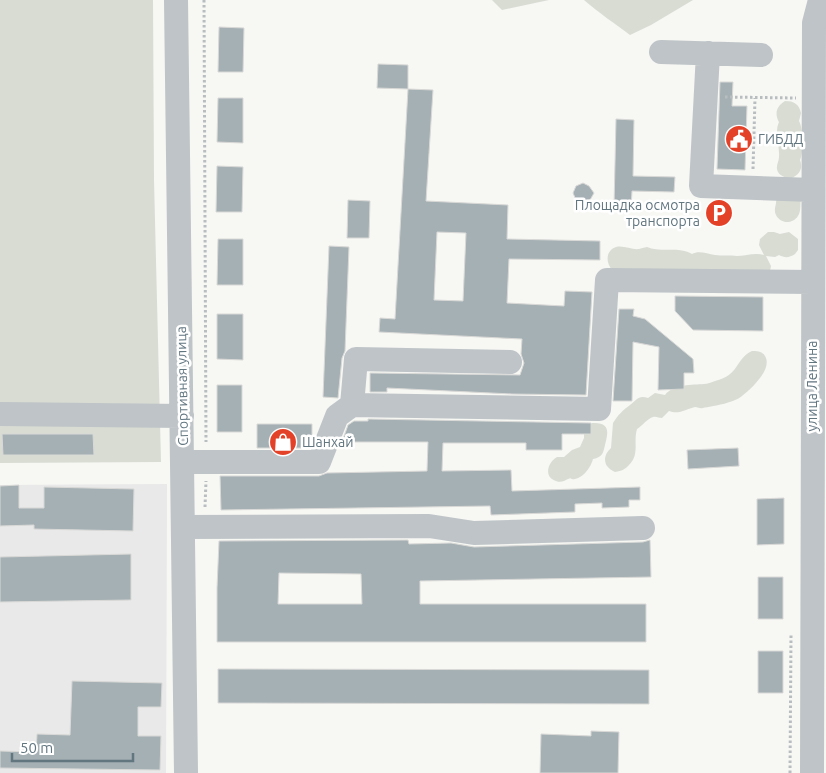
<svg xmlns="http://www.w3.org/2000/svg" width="826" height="773" viewBox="0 0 826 773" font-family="Ubuntu,sans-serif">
<rect width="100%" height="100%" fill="#f7f7f4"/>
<!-- built -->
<path fill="#e8e9e8" d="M167,484L166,773H0V485Z"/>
<!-- green -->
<path fill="#d8dcd3" d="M0,0H153L154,180L161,462L0,463Z
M492,0H549L502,10Z
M584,0H693L651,25L630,35C614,23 599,13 584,0Z
M785,101C794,101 799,104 801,113L799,121C803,128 804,152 800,160C803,168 800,174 792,178C787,178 781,177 778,172C775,166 779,162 779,157C780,146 774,133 779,122C774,113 777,106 785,101Z
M801,198C800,203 801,210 799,214C795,224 781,225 776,215C773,209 777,205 776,199Z
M768,232H774L780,234L789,232L798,239V250L795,254C789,258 785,258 779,255L775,257L766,256L771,266L770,271L612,270C606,263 605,251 616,247C623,245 632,250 639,249C641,248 644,248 647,247C660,253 680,246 692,254C699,250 707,254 715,255C722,256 730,255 737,256C746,256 755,252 764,255L759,245L760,239Z
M752,351C757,351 762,351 765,356C773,369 751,389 742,396C734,403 713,406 703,408C700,409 698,407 695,407C686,409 679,415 669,411L662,418C659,418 656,416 653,417C648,418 642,426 637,429C633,442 640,454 629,465C625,469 622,471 615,472C603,467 602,456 611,448L613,423C618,415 623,410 630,405C637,400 638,395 648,398L655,393L665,395C673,384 693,385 704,384C707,384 712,382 715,381C740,375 735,359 752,351Z
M592,423C611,422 608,433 605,445C603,453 603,457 593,459C591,467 584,477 575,479C569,480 573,477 568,479C564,481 561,483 556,481C543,477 548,462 557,457H564L572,450L580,447L584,438V430Z"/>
<!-- building -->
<path fill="#a5b0b4" stroke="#d9d9d7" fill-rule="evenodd" d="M219,27L244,28L243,72H218Z
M378,64L408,65V89L377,88Z
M720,82H733L732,106H747L745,170L717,169Z
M408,89L433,90L426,201L508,205L507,239L600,241V260L509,259L507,303L564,306L565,291L592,292L586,395L512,394L387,388V392H370V373L520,375L524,363L521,354L522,339L379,332L380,318L395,319ZM437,232L466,233L463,301L434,300Z
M218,98H243V143L217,142Z
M616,119L634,120L633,176L675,177L674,192L632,191L631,208L614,207Z
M217,166L243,167L242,212H216Z
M583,183L589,186L594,193L590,200L583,202L576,200L573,193L576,186Z
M348,200L370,201L369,238H347Z
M218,239H243V285H217Z
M329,246L349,247L345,351L342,358L338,398L323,397Z
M675,296L763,297V331L693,330L675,311Z
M619,309H634L633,316L645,319L693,359L694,373H684V389L658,390L659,347L633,342L632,401H613Z
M217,314H243V360L217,359Z
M217,385H242V432H217Z
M368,419L591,423V434H562V450H526V443H443L442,471L511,470L512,491L640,487V500H629V507L602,508V503L575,504V512L491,515L490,506L221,510L220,476H319L327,473L427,471L428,442H342L348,425L354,421H368Z
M257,424H312V443L310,448H257Z
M2,434H93L94,455H3Z
M738,448L739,466L688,469L687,450Z
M19,485V508H44V487L134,489L133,531L34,529V525L0,526V486Z
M784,498V544L757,545V499Z
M408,540L409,544L451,543L474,547L643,542L650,540L651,577L420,581V604H646V642H217V588L219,541ZM279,573L361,574L362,604H278Z
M131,554V600L0,602V557Z
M758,577H783V619H758Z
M758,651H783V693H758Z
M218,669L649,670V704L218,703Z
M72,681L162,683L161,707H138V736H161L160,770L0,768V751L36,752L37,734L70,735Z
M591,731L619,732L618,773H540L541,734L591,736Z"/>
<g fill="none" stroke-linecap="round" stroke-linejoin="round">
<!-- path -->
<path stroke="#b8bdbf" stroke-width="3" stroke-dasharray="2.5 2.5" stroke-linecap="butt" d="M204,0L206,442
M725,97L796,98
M753,169L755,98
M205,507L206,481
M790,773L791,635"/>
<!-- minor -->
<path stroke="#bec4c7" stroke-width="24" d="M176,0L186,773
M661,52L761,55
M708,53L701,186L813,190
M352,405L599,409L607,280L812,282
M0,414L182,416
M183,462H319L337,416L352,405L356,359L510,362
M183,527L429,526L474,533L643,528
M812,773L814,23L820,0"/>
</g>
<!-- icons -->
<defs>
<g id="civic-disc" transform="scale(1.4375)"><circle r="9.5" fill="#e34128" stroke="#fff"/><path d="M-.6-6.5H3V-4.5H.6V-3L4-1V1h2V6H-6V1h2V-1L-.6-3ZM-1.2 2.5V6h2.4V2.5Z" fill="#fff"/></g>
<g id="parking-disc" transform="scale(1.4375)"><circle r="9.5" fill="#e34128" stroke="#fff"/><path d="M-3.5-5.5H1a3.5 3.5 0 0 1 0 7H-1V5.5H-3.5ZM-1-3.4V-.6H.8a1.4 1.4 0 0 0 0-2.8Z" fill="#fff"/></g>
<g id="shop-disc" transform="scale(1.4375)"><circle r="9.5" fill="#e34128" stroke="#fff"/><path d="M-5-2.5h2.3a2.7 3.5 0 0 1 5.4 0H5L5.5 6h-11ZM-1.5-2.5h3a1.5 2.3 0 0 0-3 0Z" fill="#fff"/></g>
</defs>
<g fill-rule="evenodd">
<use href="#civic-disc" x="739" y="139"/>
<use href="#parking-disc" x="719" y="213"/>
<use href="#shop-disc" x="283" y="442"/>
</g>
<g text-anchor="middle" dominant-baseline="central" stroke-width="5" stroke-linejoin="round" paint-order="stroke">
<!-- poi labels -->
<g font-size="14" fill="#627680" stroke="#fff" text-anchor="start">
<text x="758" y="139">ГИБДД</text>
<text x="700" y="205" text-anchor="end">Площадка осмотра<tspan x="700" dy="16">транспорта</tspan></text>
<text x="302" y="442">Шанхай</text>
</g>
<!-- street labels -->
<g font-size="14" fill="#627680" stroke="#fff">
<text transform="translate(182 386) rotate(-91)">Спортивная улица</text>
<text transform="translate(812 386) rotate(-90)">улица Ленина</text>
</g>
</g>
<!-- scale -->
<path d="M12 753v8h121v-8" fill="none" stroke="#627680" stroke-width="2.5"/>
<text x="20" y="753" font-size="15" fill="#627680" stroke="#ffffff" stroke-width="4" paint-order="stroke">50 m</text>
</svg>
